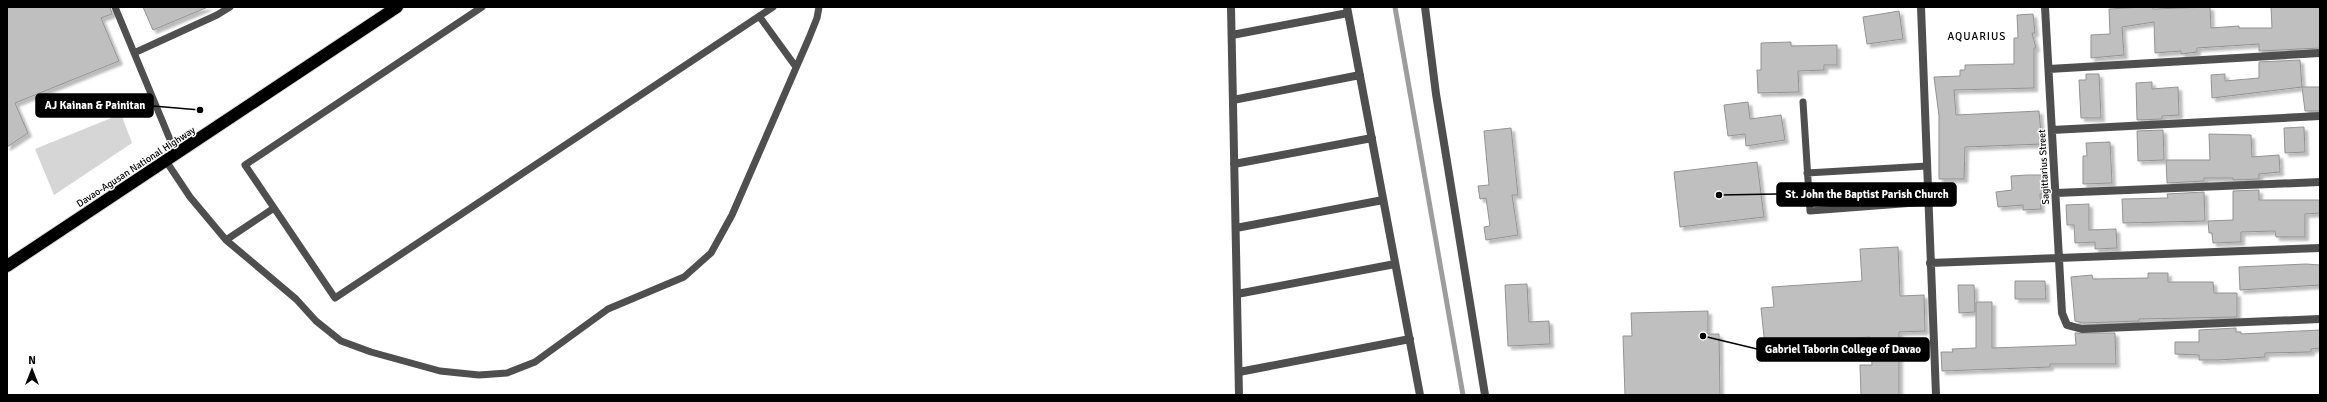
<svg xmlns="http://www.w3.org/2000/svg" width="2327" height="402" viewBox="0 0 2327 402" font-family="Signika,sans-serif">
<defs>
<filter id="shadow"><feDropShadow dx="3.5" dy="3.5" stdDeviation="1" flood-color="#0004"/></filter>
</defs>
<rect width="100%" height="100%" fill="#fff"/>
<!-- green -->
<path fill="#d6d6d6" d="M121,114L132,143L54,195L35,149Z"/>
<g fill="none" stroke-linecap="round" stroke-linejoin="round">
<!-- stream -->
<path stroke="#9d9d9d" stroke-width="5" d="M1395,7L1463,395"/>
</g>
<!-- building -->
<path fill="#bfbfbf" stroke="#939393" filter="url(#shadow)" d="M7,7H110L112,14L101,18L119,61L15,103L28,133L7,147Z
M143,7H208L153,30Z
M2144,7H2153V9L2210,7L2211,28L2239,26V28H2272L2271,7H2320V48L2259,51V44L2197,48V52L2181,54V51L2155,53L2154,22L2122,27L2124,55L2091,58V35L2110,34L2109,9Z
M1899,11L1903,39L1867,44L1863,17Z
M2033,14L2035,33H2032L2036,48H2034V88L1954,90L1956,115L2039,111L2042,144L1965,147L1964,179H1939V116L1934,77L1960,76V70H1965V65L2014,64V38H2018L2017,15Z
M1791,42V46L1837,45V65H1824V70L1798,71L1799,92L1758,93L1757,70H1761V43Z
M2300,60L2302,87L2212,98L2211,75L2225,74V81L2259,78V62Z
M2086,74H2099L2101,118H2081L2079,80H2086Z
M2152,82V89L2178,87L2179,115L2162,116V119L2137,120L2136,83Z
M2302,87H2320V111H2305Z
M1748,102L1750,119L1781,115L1785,140L1746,146L1745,134L1728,136L1724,105Z
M2304,127L2305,152L2285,153L2284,128Z
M1511,128L1518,195H1512L1518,235L1486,240L1484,227L1490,226L1486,198L1480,199L1478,186L1489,185L1484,131Z
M2163,130L2164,160L2138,161L2137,131Z
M2209,134L2251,135L2252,157L2279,155L2280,172L2259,174V179L2233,180V178H2204V181L2167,183L2166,160H2210Z
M2110,142L2112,183L2083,184V156H2087L2086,143Z
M1757,162L1764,217L1680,227L1674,172Z
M2027,175H2042L2043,194H2040L2041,209L2023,210V205L1998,207L1996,192L2012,190L2011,176Z
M2259,190V200H2320V213L2305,214V237H2276L2275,231L2241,232V242L2213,243L2212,233H2209L2208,221L2233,220V191Z
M2204,192L2205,221L2123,223L2122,199L2168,198L2167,194Z
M2089,204V230L2116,229L2117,248L2095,249V242L2075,243L2074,225H2067L2066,205Z
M1898,247L1900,296L1924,295L1925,331L1899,332V395H1861L1860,365H1872L1870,337L1765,346L1761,308L1774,307L1772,287L1862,281L1860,249Z
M2306,264L2320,265V285L2240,290L2239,267Z
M2148,273H2168V282H2213L2214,293H2237V317L2139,319V321L2083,323L2075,321L2071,277L2092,275L2093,279L2148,278Z
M2015,281H2045L2046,299H2015Z
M1527,284L1529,322L1549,321L1550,344L1508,346L1505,285Z
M1958,285H1974L1975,312L1959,313Z
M1976,302H1992V348L2076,345L2075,333H2115L2116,364H2050V367L1942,371L1941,352H1953L1952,349L1976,348Z
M1708,311V334H1719L1720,395H1625L1623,336H1632L1631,313Z
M2236,328V332H2241V334L2320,330V348L2311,349V352L2265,353V357L2218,360H2199V355L2175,354V342H2199V330Z"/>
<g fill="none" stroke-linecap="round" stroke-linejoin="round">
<!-- highway casing -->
<g stroke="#dbdbdb" stroke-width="14">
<path id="highway" d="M7,266L397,7"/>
</g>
<!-- lane -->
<path stroke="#4f4f4f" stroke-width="7" d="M115,7L176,154
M482,7L245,165L335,298L773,7
M759,16L796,67
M134,53L217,15L230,7
M1803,102L1810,211L1928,202
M166,161L190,197L226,240L296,299L316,321L341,341L371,352L440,371L479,375L507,373L535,362L608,309L684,277L711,253L732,215L809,38L817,18L819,7
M1807,173L1927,166
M226,240L274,208"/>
<!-- street -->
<path stroke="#4f4f4f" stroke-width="8" d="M1231,7L1239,395
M1347,7L1420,395
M1425,7L1436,94L1485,395
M1921,7L1936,395
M2045,7L2062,313L2067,325L2082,329L2320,319
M1232,35L1348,13
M2049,69L2320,53
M1233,100L1360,75
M2052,130L2320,116
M1234,164L1372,138
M2056,193L2320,182
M1236,228L1383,200
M1930,263L2320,248
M1237,294L1395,264
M1239,372L1410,339"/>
<!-- highway -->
<use href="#highway" stroke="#000" stroke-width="12"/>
</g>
<g text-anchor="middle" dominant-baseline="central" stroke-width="3" stroke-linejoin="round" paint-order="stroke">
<!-- street labels -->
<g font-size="10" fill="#000" stroke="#fff">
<text transform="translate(136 167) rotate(-33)">Davao-Agusan National Highway</text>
<text transform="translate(2044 167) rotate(-93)">Sagittarius Street</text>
</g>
<!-- neighbourhood labels -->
<g font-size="11" letter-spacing="1" fill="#000" stroke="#fff">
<text x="1977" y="36">AQUARIUS</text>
</g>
</g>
<!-- callouts -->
<path fill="none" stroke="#000" stroke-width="1.5" d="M200 110L153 106M1719 195L1777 194M1703 336L1757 349"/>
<g fill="#000" stroke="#fff" stroke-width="1.5">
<circle cx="200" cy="110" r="4"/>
<circle cx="1719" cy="195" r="4"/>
<circle cx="1703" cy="336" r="4"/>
</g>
<g fill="#000" stroke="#000" stroke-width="1.5">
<rect x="36" y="94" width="117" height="23" rx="4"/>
<rect x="1777" y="183" width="179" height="23" rx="4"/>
<rect x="1757" y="338" width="172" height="23" rx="4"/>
</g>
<g font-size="11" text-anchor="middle" font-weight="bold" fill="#fff">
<text x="95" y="109">AJ Kainan &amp; Painitan</text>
<text x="1867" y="198">St. John the Baptist Parish Church</text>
<text x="1843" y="353">Gabriel Taborin College of Davao</text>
</g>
<!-- border -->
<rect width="2327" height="402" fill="none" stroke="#000000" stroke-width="16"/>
<!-- north arrow -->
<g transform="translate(32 370)" stroke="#ffffff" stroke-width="3" paint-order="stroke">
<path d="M0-3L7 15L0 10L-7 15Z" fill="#000000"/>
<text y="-6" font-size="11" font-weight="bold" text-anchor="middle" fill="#000000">N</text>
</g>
</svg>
